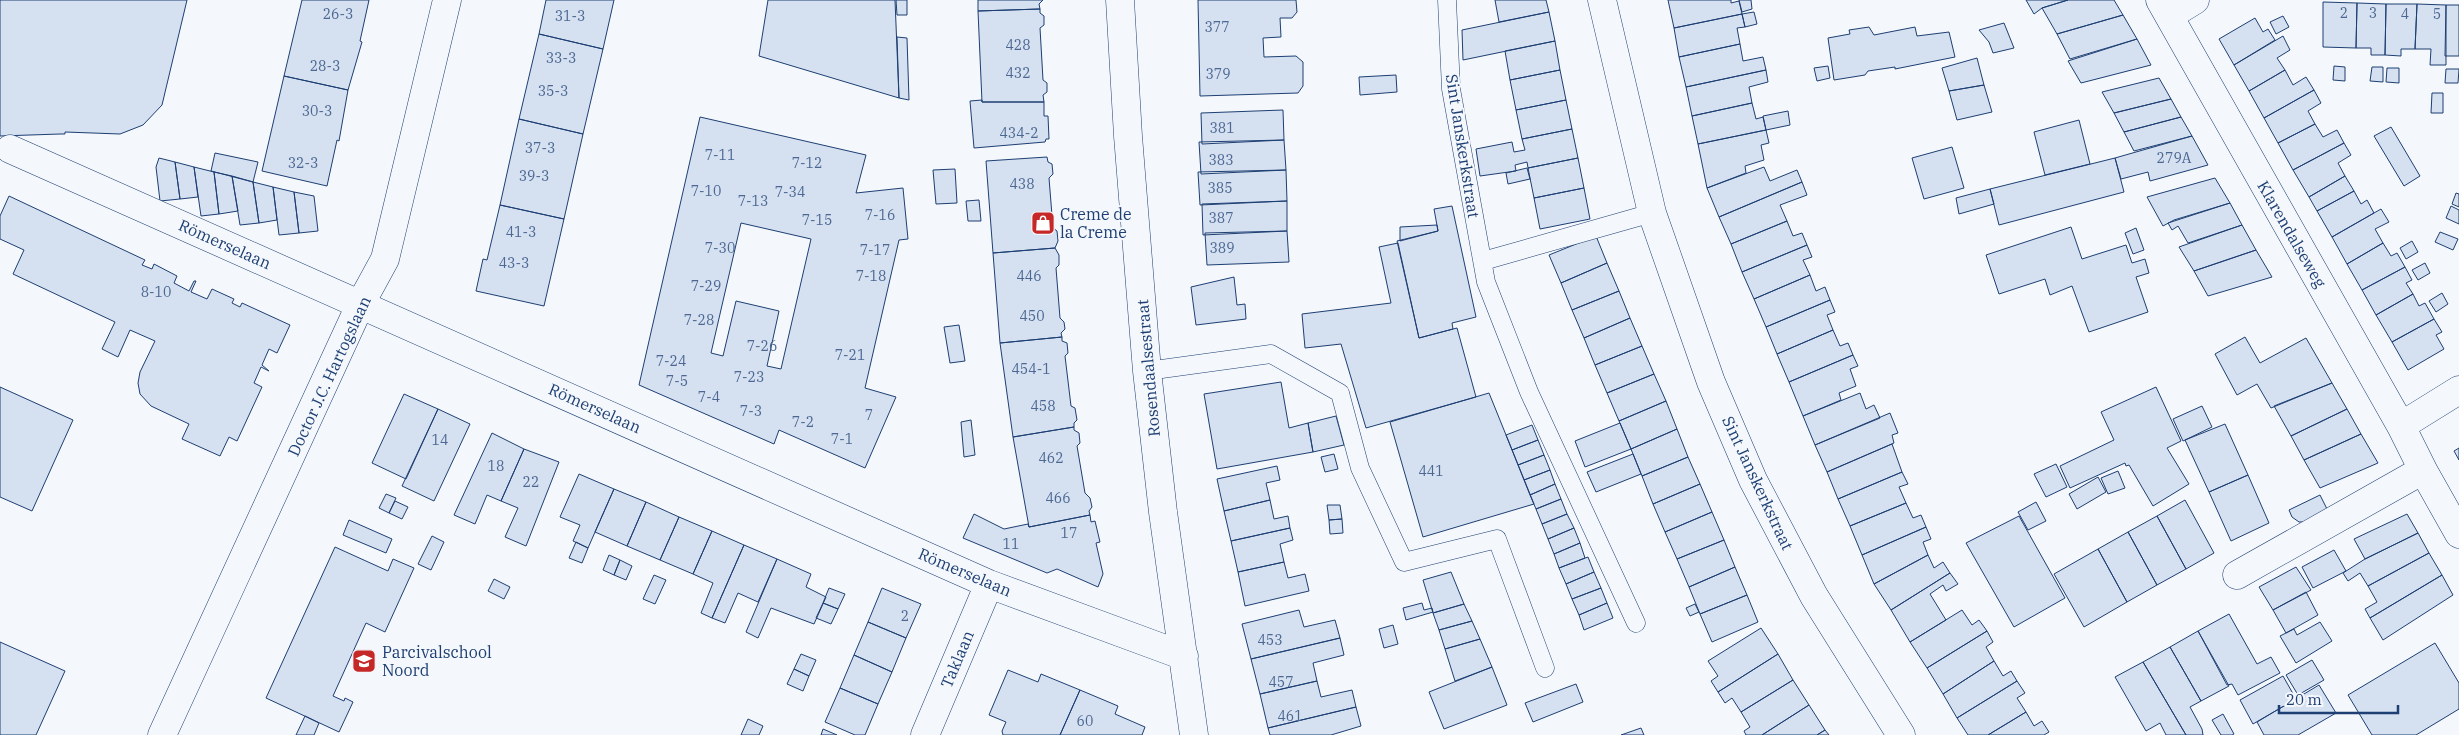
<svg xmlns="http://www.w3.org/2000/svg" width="2459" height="735" viewBox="0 0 2459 735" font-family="'IBM Plex Serif',serif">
<rect width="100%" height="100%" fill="#f4f7fb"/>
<!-- building -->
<path fill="#d5e0f0" stroke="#1d3f73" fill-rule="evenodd" d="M0,0H187L162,105L143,125L120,134L65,132V134H60L0,136Z
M302,0H369L360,41L362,42L348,90L284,76Z
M546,0H614L603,49L539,34Z
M768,0H895L899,98L759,56Z
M896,0H907V15H897Z
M978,0H1043L1039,4L1040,9L978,11Z
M1198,0H1296L1297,12L1292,18H1280L1281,37L1263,38L1264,57L1296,56L1303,62V86L1298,93L1200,96Z
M1495,0H1546L1549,12L1499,22Z
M1668,0H1731V3L1739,1L1742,14L1674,28Z
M1739,0H1751L1752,9L1742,12Z
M2026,0H2068L2042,8L2034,14Z
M2068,0H2114L2123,15L2057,34L2042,8Z
M2323,2L2357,3L2356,48L2323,47Z
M2357,3L2386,4L2385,55H2371V48H2356Z
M2386,4H2417L2415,49H2401V56L2385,55Z
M2417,4L2446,5V65H2430L2431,49H2415Z
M2446,5H2459V56H2445Z
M1040,9V13L1044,16V25L1040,28L1043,80L1047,83V92L1043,95L1044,102H982L978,11Z
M1549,12L1555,41L1463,60L1462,30Z
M1754,12L1757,24L1745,27L1742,14Z
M1742,14L1745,27L1737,28L1740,44L1679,57L1674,28Z
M2123,15L2137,39L2070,59L2057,34Z
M2283,16L2289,27L2276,34L2270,22Z
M2255,18L2263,32L2268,29L2275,40L2234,65L2219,39Z
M2004,23L2014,48L1993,53L1989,42L1979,30Z
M1869,27L1874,35L1915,27L1917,36L1949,32L1955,57L1895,69V67L1868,71L1865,75L1834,80L1828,38L1850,34L1849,30Z
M539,34L603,49L583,134L519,119Z
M2283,36L2290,50L2277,58L2285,70L2249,91L2234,65Z
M897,37L907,38L909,100L899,98Z
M2137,39L2151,65L2081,83L2068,61Z
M1555,41L1560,70L1510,80L1505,51Z
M1740,44L1743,61L1763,57L1766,70L1686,87L1679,57Z
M1977,58L1984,85L1949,91L1942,68Z
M1828,66L1830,78L1817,81L1814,68Z
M2334,66L2345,67V81L2333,80Z
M2372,67H2383V82L2370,81Z
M2387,68H2399V83L2386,82Z
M2446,69H2459L2458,83H2445Z
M1560,70L1566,100L1516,110L1510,80Z
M1766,70L1768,82L1749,87L1752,103L1692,116L1686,87Z
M2285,70L2293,85L2306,77L2314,90L2264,118L2249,91Z
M1396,75L1397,92L1360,95L1359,77Z
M284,76L348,90L339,141L337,140L327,186L262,171Z
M2159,78L2171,99L2114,113L2102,92Z
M1984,85L1992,112L1957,120L1949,91Z
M2314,90L2321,103L2308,111L2315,124L2278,143L2264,118Z
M2432,93H2443V113H2431Z
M2171,99L2181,117L2124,132L2114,113Z
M982,100V102H1044V116H1048L1049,139H1046L1045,142L974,148L970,101Z
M1566,100L1572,129L1522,139L1516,110Z
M1752,103L1756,119L1763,117L1766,130L1698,144L1692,116Z
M1283,110L1284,140L1202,144L1201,113Z
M1788,111L1790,125L1766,130L1763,116Z
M700,117L866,155L856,193L903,188L908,239L899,240L865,388L896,397L865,468L779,430L774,444L639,385ZM741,223L811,239L781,369L767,366L779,311L736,301L723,356L711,353Z
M2181,117L2192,136L2134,151L2124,132Z
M519,119L583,134L564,219L500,205Z
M2079,120L2090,164L2045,175L2034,132Z
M2315,124L2323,137L2337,130L2344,143L2293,170L2278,143Z
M2391,127L2420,176L2404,186L2374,136Z
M1572,129L1578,158L1528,168L1527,162L1515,165L1516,171L1480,176L1476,149L1512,142L1514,152L1525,150L1522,139Z
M1766,130L1769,143L1761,145L1764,160L1745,166L1746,173L1707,188L1698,144Z
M2192,136L2208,165L2150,181L2148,172L2121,179L2115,158Z
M1284,140L1286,170L1201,174L1199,142Z
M2344,143L2351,155L2338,163L2345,176L2309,197L2293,170Z
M1952,147L1964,188L1924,199L1912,158Z
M215,153L258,162L253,182L211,171Z
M1047,157L1048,162L1052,164L1053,174L1049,178L1053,228L1057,231L1058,241L1055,248L993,253L986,161Z
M159,158L175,162L180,199L160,201L156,167Z
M1578,158L1584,188L1534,198L1528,168Z
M2115,158L2124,192L1999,225L1990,189Z
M175,162L194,167L198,197L180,199Z
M194,167L214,172L219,214L201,216Z
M1764,167L1770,181L1797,170L1802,182L1719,217L1707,188Z
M1527,168L1530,179L1508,184L1506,173Z
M955,169L957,203L936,204L933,170Z
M1286,170L1287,201L1200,205L1198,172Z
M214,172L232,176L238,211L219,214Z
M232,176L253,182L259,223L240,225Z
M2345,176L2354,191L2317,211L2309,197Z
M2215,178L2230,203L2174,220L2163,226L2147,197Z
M253,182L273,187L277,220L259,223Z
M1802,182L1807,195L1780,205L1787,221L1731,244L1719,217Z
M273,187L294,192L299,233L279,235Z
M1584,188L1590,219L1540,229L1534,198Z
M1990,189L1994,204L1959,214L1956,198Z
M2354,191L2361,204L2367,200L2374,213L2332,237L2317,211Z
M294,192L314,196L318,231L299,233Z
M2456,193L2459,194V207L2452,204Z
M9,196L145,260L142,265L152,269L154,264L177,276L174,283L189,291L194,281H196L191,292L207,299L212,289L234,299L232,303L240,307L242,303L290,325L277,353L269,349L262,365L269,371L261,367L254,383L262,387L237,441L229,437L220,456L182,439L189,424L151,406L140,394L138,383L140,372L155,341L130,330L118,357L102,349L115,322L13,274L24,250L0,239V216Z
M979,200L981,221H968L966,201Z
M1287,201V231L1203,235L1202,204Z
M2230,203L2242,225L2188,243L2178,226L2172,230L2168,223Z
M500,205L564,219L544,306L476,291L483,259L487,260Z
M1452,206L1476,317L1452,323L1453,329L1419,338L1397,241L1438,231L1434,209Z
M2451,206L2459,210V224L2446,218Z
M2381,209L2389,222L2375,229L2383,243L2347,264L2332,237Z
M1787,221L1793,236L1802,233L1807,245L1742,272L1731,244Z
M1437,225L1438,231L1400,241V227Z
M2242,225L2256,250L2194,271L2179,247Z
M2071,227L2082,259L2126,245L2132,263L2145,259L2149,273L2136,277L2148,312L2089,332L2072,286L2050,295L2045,279L1999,294L1986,255Z
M2136,228L2144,250L2133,254L2125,233Z
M1287,231L1289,262L1207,265L1205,233Z
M2440,232L2458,239L2453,250L2435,242Z
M1596,236L1607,263L1561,283L1549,255Z
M2412,241L2418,252L2406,259L2400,248Z
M1398,243L1419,338L1457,328L1476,397L1366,428L1341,344L1305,348L1302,314L1391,303L1379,247Z
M2383,243L2391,256L2397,253L2405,267L2362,290L2347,264Z
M1807,245L1812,257L1803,260L1810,275L1754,299L1742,272Z
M1055,248L1059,255V265L1056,268L1060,318L1064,322L1065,329L1061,333L1062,337L1000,343L993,253Z
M2256,250L2272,277L2208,296L2194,271Z
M1607,263L1619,291L1572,310L1561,283Z
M2425,263L2430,273L2418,280L2412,270Z
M2405,267L2412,280L2406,283L2413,294L2376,315L2362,290Z
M1810,275L1816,291L1825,287L1830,300L1766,327L1754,299Z
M1234,277L1237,305L1245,304L1246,319L1196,325L1191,287Z
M1619,291L1630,318L1584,338L1572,310Z
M2442,293L2448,304L2436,312L2429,301Z
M2413,294L2419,306L2425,303L2434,319L2392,342L2376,315Z
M1830,300L1835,312L1827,315L1833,330L1777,354L1766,327Z
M1630,318L1642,346L1595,365L1584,338Z
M2434,319L2442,332L2436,335L2444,349L2408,370L2392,342Z
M959,325L965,361L950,363L944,327Z
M1833,330L1840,346L1848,343L1853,355L1789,382L1777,354Z
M1062,337V341L1067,343L1068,353L1065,356L1071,406L1075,408L1077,420L1074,423V427L1013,437L1000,343Z
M2245,337L2260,363L2306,338L2332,383L2271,408L2257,384L2237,395L2215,354Z
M1642,346L1654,374L1607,393L1595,365Z
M1853,355L1858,366L1850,369L1856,386L1839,393L1841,400L1803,416L1789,382Z
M1654,374L1666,401L1619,421L1607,393Z
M1281,382L1289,428L1308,423L1313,452L1217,469L1204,394Z
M2332,383L2347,409L2291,436L2274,406Z
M0,387L73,420L32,511L0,497Z
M2156,387L2181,441L2167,448L2189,484L2153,506L2129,465L2126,466L2125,463L2070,488L2060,466L2114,440L2101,412Z
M1489,393L1534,504L1423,537L1390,422Z
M1860,393L1866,409L1874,405L1880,418L1815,445L1803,416Z
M404,394L438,409L406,479L372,463Z
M1666,401L1677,429L1631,449L1619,421Z
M2202,406L2212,427L2183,441L2173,419Z
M438,409L470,424L434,501L402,486Z
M2347,409L2361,434L2304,460L2291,436Z
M1890,413L1898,433L1892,435L1894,443L1827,472L1815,445Z
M1336,416L1344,445L1313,452L1308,423Z
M971,420L975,455L964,457L961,422Z
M1620,423L1631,449L1585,467L1575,441Z
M2225,424L2248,475L2209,492L2185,440Z
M1532,425L1538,440L1512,450L1506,435Z
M1074,427V430L1079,433L1080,443L1077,446L1085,493L1090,498L1092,507L1089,511L1090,515L1029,527L1013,437Z
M1677,429L1688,457L1642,476L1631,449Z
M492,433L524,449L501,501L487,495L475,524L454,515Z
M2361,434L2378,463L2320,488L2304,460Z
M1538,440L1544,455L1518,465L1512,450Z
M1892,444L1902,472L1838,499L1827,472Z
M2459,448V460L2454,451Z
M524,449L559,462L526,546L505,537L518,508L501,501Z
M1334,454L1338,469L1325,472L1321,457Z
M1633,454L1641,474L1596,492L1587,472Z
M1544,455L1550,470L1524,480L1518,465Z
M1688,457L1700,484L1653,504L1642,476Z
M2056,464L2067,487L2046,497L2034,474Z
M1277,466L1280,480L1266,483L1270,500L1224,511L1217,479Z
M1550,470L1555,484L1530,495L1524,480Z
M2118,471L2125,488L2108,494L2101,478Z
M1902,472L1908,484L1899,487L1906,503L1850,526L1838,499Z
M579,474L614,489L588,548L573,541L580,525L560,517Z
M2248,475L2269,523L2231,541L2209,492Z
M2098,477L2106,492L2077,509L2069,494Z
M1555,484L1561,499L1536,509L1530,495Z
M1700,484L1712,512L1665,532L1653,504Z
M614,489L646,502L627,546L595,532Z
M386,494L396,498L389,513L379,508Z
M2320,495L2328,511L2307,522H2299L2292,517L2289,510Z
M1561,499L1567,514L1542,524L1536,509Z
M1270,500L1274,519L1288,516L1290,528L1231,541L1224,511Z
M2185,500L2214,553L2186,569L2157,516Z
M395,501L408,507L402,519L389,513Z
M646,502L679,517L660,560L627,546Z
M2036,502L2046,521L2028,530L2018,512Z
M1906,503L1913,518L1921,515L1926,527L1862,555L1850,526Z
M1327,505H1340L1342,519L1329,520Z
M1712,512L1724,540L1677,559L1665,532Z
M974,514L1004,529L1028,524L1029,527L1090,515L1091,522L1095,521L1100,542L1096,543L1103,574L1098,587L1057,569L1047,573L963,538Z
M1567,514L1574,528L1548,539L1542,524Z
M2407,514L2418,533L2365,559L2354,539Z
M2019,516L2065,598L2014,627L1966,543Z
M2157,516L2186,569L2157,585L2128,532Z
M679,517L712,531L693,574L660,560Z
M1342,519L1343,533L1330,534L1329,520Z
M349,520L392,539L386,553L343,535Z
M1926,527L1931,539L1923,542L1928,555L1874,584L1862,555Z
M1290,528L1293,540L1280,544L1284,562L1238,572L1231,541Z
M1574,528L1580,543L1554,554L1548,539Z
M712,531L744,545L712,618L701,613L713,583L693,574Z
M2128,532L2157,585L2127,602L2098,549Z
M2418,533L2429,553L2368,586L2360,573L2348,581L2343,573L2365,559Z
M432,536L444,542L431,570L418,564Z
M1724,540L1735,567L1689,587L1677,559Z
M576,542L588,548L582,563L569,558Z
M1580,543L1585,558L1559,568L1554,554Z
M744,545L777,559L758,602L738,593L725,623L712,618Z
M335,547L388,571L393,559L414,568L385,632L366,623L333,696L344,701L345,698L353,702L339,732L266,698Z
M2098,549L2127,602L2084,627L2054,574Z
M2334,550L2346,571L2313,588L2302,567Z
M2429,553L2442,575L2370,618L2365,609L2377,602L2368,586Z
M609,555L620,560L614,575L603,570Z
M1928,555L1934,568L1943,562L1950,573L1891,610L1874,584Z
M1588,557L1594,572L1566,584L1559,568Z
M777,559L811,574L806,587L826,597L814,624L771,608L758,638L746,632Z
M620,560L632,566L626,580L614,575Z
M1284,562L1288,578L1305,574L1309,591L1245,606L1238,572Z
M1735,567L1747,595L1700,614L1689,587Z
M2296,567L2311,590L2273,610L2259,587Z
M1451,572L1464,604L1433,613L1423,580Z
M1594,572L1601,588L1572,599L1566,584Z
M1950,573L1958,584L1946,591L1943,585L1930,594L1946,620L1910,642L1891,610Z
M654,575L666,580L655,604L643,599Z
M2442,575L2453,595L2383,640L2370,618Z
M494,579L510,587L504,599L488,591Z
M829,588L845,594L838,609L823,603Z
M882,588L921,604L906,638L868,622Z
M1601,588L1607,603L1579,615L1572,599Z
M2306,592L2318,615L2286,633L2273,610Z
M1747,595L1758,622L1712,642L1700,614Z
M823,603L838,609L831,624L816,618Z
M1422,603L1424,610L1432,608L1433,612L1406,620L1403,608Z
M1607,603L1613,618L1584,630L1579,615Z
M1464,604L1472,621L1439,630L1433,613Z
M1695,604L1699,612L1690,616L1686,608Z
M1299,610L1304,627L1335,620L1340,638L1251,659L1242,624Z
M1962,610L1972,625L1979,620L1987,631L1927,668L1910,642Z
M2229,614L2257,664L2271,657L2280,673L2238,695L2232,684L2227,685L2198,631Z
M1472,621L1480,639L1445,649L1439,630Z
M868,622L906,638L892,672L854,655Z
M2320,622L2332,641L2296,663L2280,636L2294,629L2297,635Z
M1393,625L1398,644L1384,648L1379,629Z
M1761,628L1778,654L1718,692L1711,681L1718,676L1708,661Z
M1987,631L1993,642L1986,647L1994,661L1943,694L1927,668Z
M2198,631L2229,686L2201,701L2170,647Z
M1340,638L1344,655L1313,663L1317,681L1260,694L1251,659Z
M1480,639L1492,667L1455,681L1445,649Z
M0,642L65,671L36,735H0Z
M2435,643L2459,683V709L2416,735H2372L2348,695Z
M2170,647L2201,701L2190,707L2202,729L2203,735H2186L2143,662Z
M801,654L816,660L809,676L794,669Z
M1778,654L1793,680L1741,712L1732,698L1725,703L1718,692Z
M854,655L892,672L878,704L840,688Z
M2312,660L2324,680L2298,695L2286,675Z
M1994,661L2003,676L2011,671L2017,681L1957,718L1943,694Z
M2143,662L2186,735H2166L2160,723L2146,731L2115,677Z
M1492,667L1507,705L1444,729L1429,692Z
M794,669L809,676L803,691L787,684Z
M1008,670L1038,682L1041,674L1080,690L1060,735H1003L1002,731L1006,722L989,715Z
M2283,676L2296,699L2253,724L2240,700Z
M1793,680L1809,705L1762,735H1746L1744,731L1750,727L1741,712Z
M1317,681L1321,697L1352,690L1356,707L1268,728L1260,694Z
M2017,681L2025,693L2017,698L2026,712L1988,735H1968L1957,718Z
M1576,684L1583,702L1533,722L1525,703Z
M2319,685L2336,713L2298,735H2264L2257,722Z
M840,688L878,704L865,735H855L825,722Z
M1080,690L1118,706L1115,714L1145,727L1142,735H1060Z
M1809,705L1825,730L1817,735H1762Z
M1356,707L1361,726L1331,735H1270L1268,728Z
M2026,712L2034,726L2042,721L2049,732L2044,735H1988Z
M2223,714L2234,734L2232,735H2221L2212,720Z
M305,716L319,723L314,735H296Z
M748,719L763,726L759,735H741Z
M1641,728L1644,735H1621Z
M823,729L837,735H821Z
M1825,730L1829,735H1817Z"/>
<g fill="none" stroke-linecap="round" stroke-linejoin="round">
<!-- service casing -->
<g stroke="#1d3f73" stroke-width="19">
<path id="service" d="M1447,0L1451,89L1486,282L1529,392L1636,623
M1483,261L1652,213
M1147,371L1271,354L1340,393L1360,468L1404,562L1497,539L1545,668"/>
</g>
<!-- minor casing -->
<g stroke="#1d3f73" stroke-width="29">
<path id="minor" d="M1120,0L1128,136L1147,371L1163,512L1194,735
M1602,0L1652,213L1711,382L1753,480L1814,596L1901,735
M2160,0L2401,426L2423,470L2459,534
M2169,16L2195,0
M10,149L989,584L1184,656
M2401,426L2459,390
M2237,575L2423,470
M162,735L361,303L385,259L447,0
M925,735L989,584"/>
</g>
<!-- service -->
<use href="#service" stroke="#f4f7fb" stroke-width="18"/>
<!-- minor -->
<use href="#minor" stroke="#f4f7fb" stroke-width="28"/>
</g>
<!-- icons -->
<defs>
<g id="shop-square" transform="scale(1.25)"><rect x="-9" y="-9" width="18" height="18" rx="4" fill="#c62828" stroke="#f4f7fb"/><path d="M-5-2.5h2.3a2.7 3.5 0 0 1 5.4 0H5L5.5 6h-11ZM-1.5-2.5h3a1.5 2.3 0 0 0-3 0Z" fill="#fff"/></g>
<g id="school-square" transform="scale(1.25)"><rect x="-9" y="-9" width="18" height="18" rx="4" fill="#c62828" stroke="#f4f7fb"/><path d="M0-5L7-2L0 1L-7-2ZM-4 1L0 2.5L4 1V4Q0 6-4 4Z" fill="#fff"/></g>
</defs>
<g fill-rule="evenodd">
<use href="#shop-square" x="1043" y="223"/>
<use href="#school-square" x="364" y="661"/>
</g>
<g text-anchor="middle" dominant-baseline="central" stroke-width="4" stroke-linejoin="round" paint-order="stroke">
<!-- number labels -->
<g font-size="14" fill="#4b6792">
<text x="2344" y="13">2</text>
<text x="2373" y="13">3</text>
<text x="338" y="14">26-3</text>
<text x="2405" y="14">4</text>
<text x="2437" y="14">5</text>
<text x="570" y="16">31-3</text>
<text x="1217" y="27">377</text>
<text x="1018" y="45">428</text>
<text x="561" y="58">33-3</text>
<text x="325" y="66">28-3</text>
<text x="1018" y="73">432</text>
<text x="1218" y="74">379</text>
<text x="553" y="91">35-3</text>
<text x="317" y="111">30-3</text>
<text x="1222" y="128">381</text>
<text x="1019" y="133">434-2</text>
<text x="540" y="148">37-3</text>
<text x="720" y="155">7-11</text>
<text x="2174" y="158">279A</text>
<text x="1221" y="160">383</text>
<text x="303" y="163">32-3</text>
<text x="807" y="163">7-12</text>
<text x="534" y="176">39-3</text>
<text x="1022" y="184">438</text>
<text x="1220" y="188">385</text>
<text x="706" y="191">7-10</text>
<text x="790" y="192">7-34</text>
<text x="753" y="201">7-13</text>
<text x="880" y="215">7-16</text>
<text x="1221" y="218">387</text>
<text x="817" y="220">7-15</text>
<text x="521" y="232">41-3</text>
<text x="720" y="248">7-30</text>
<text x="1222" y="248">389</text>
<text x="875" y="250">7-17</text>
<text x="514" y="263">43-3</text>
<text x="871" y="276">7-18</text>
<text x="1029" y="276">446</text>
<text x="706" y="286">7-29</text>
<text x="156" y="292">8-10</text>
<text x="1032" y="316">450</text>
<text x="699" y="320">7-28</text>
<text x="762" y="346">7-26</text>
<text x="850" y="355">7-21</text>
<text x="671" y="361">7-24</text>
<text x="1031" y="369">454-1</text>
<text x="749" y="377">7-23</text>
<text x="677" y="381">7-5</text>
<text x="709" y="397">7-4</text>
<text x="1043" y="406">458</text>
<text x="751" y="411">7-3</text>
<text x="869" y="415">7</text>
<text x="803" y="422">7-2</text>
<text x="842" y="439">7-1</text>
<text x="440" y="440">14</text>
<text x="1051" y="458">462</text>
<text x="496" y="466">18</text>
<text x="1431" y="471">441</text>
<text x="531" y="482">22</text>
<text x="1058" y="498">466</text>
<text x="1069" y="533">17</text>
<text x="1011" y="544">11</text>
<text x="905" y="616">2</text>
<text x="1270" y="640">453</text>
<text x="1281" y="682">457</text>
<text x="1290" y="716">461</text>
<text x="1085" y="721">60</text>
</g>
<!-- street labels -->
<g font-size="16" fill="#1d3f73" stroke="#f4f7fb">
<text transform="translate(1463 146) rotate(81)">Sint Janskerkstraat</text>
<text transform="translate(2292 234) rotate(60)">Klarendalseweg</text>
<text transform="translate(225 244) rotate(24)">Römerselaan</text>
<text transform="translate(1148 368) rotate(-95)">Rosendaalsestraat</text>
<text transform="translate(329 376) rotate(-65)">Doctor J.C. Hartogslaan</text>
<text transform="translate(595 408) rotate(24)">Römerselaan</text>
<text transform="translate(1758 483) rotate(65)">Sint Janskerkstraat</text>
<text transform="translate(965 572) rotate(23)">Römerselaan</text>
<text transform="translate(957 659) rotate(-67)">Taklaan</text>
</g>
<!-- poi labels -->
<g font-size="16" fill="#1d3f73" stroke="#f4f7fb" text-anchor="start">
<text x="1060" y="214">Creme de<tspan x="1060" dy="18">la Creme</tspan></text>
<text x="382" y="652">Parcivalschool<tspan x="382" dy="18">Noord</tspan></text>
</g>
</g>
<!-- scale -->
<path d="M2279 705v8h119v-8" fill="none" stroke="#1d3f73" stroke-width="2.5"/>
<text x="2286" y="705" font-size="15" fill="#1d3f73" stroke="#f4f7fb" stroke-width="4" paint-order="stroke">20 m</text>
</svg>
